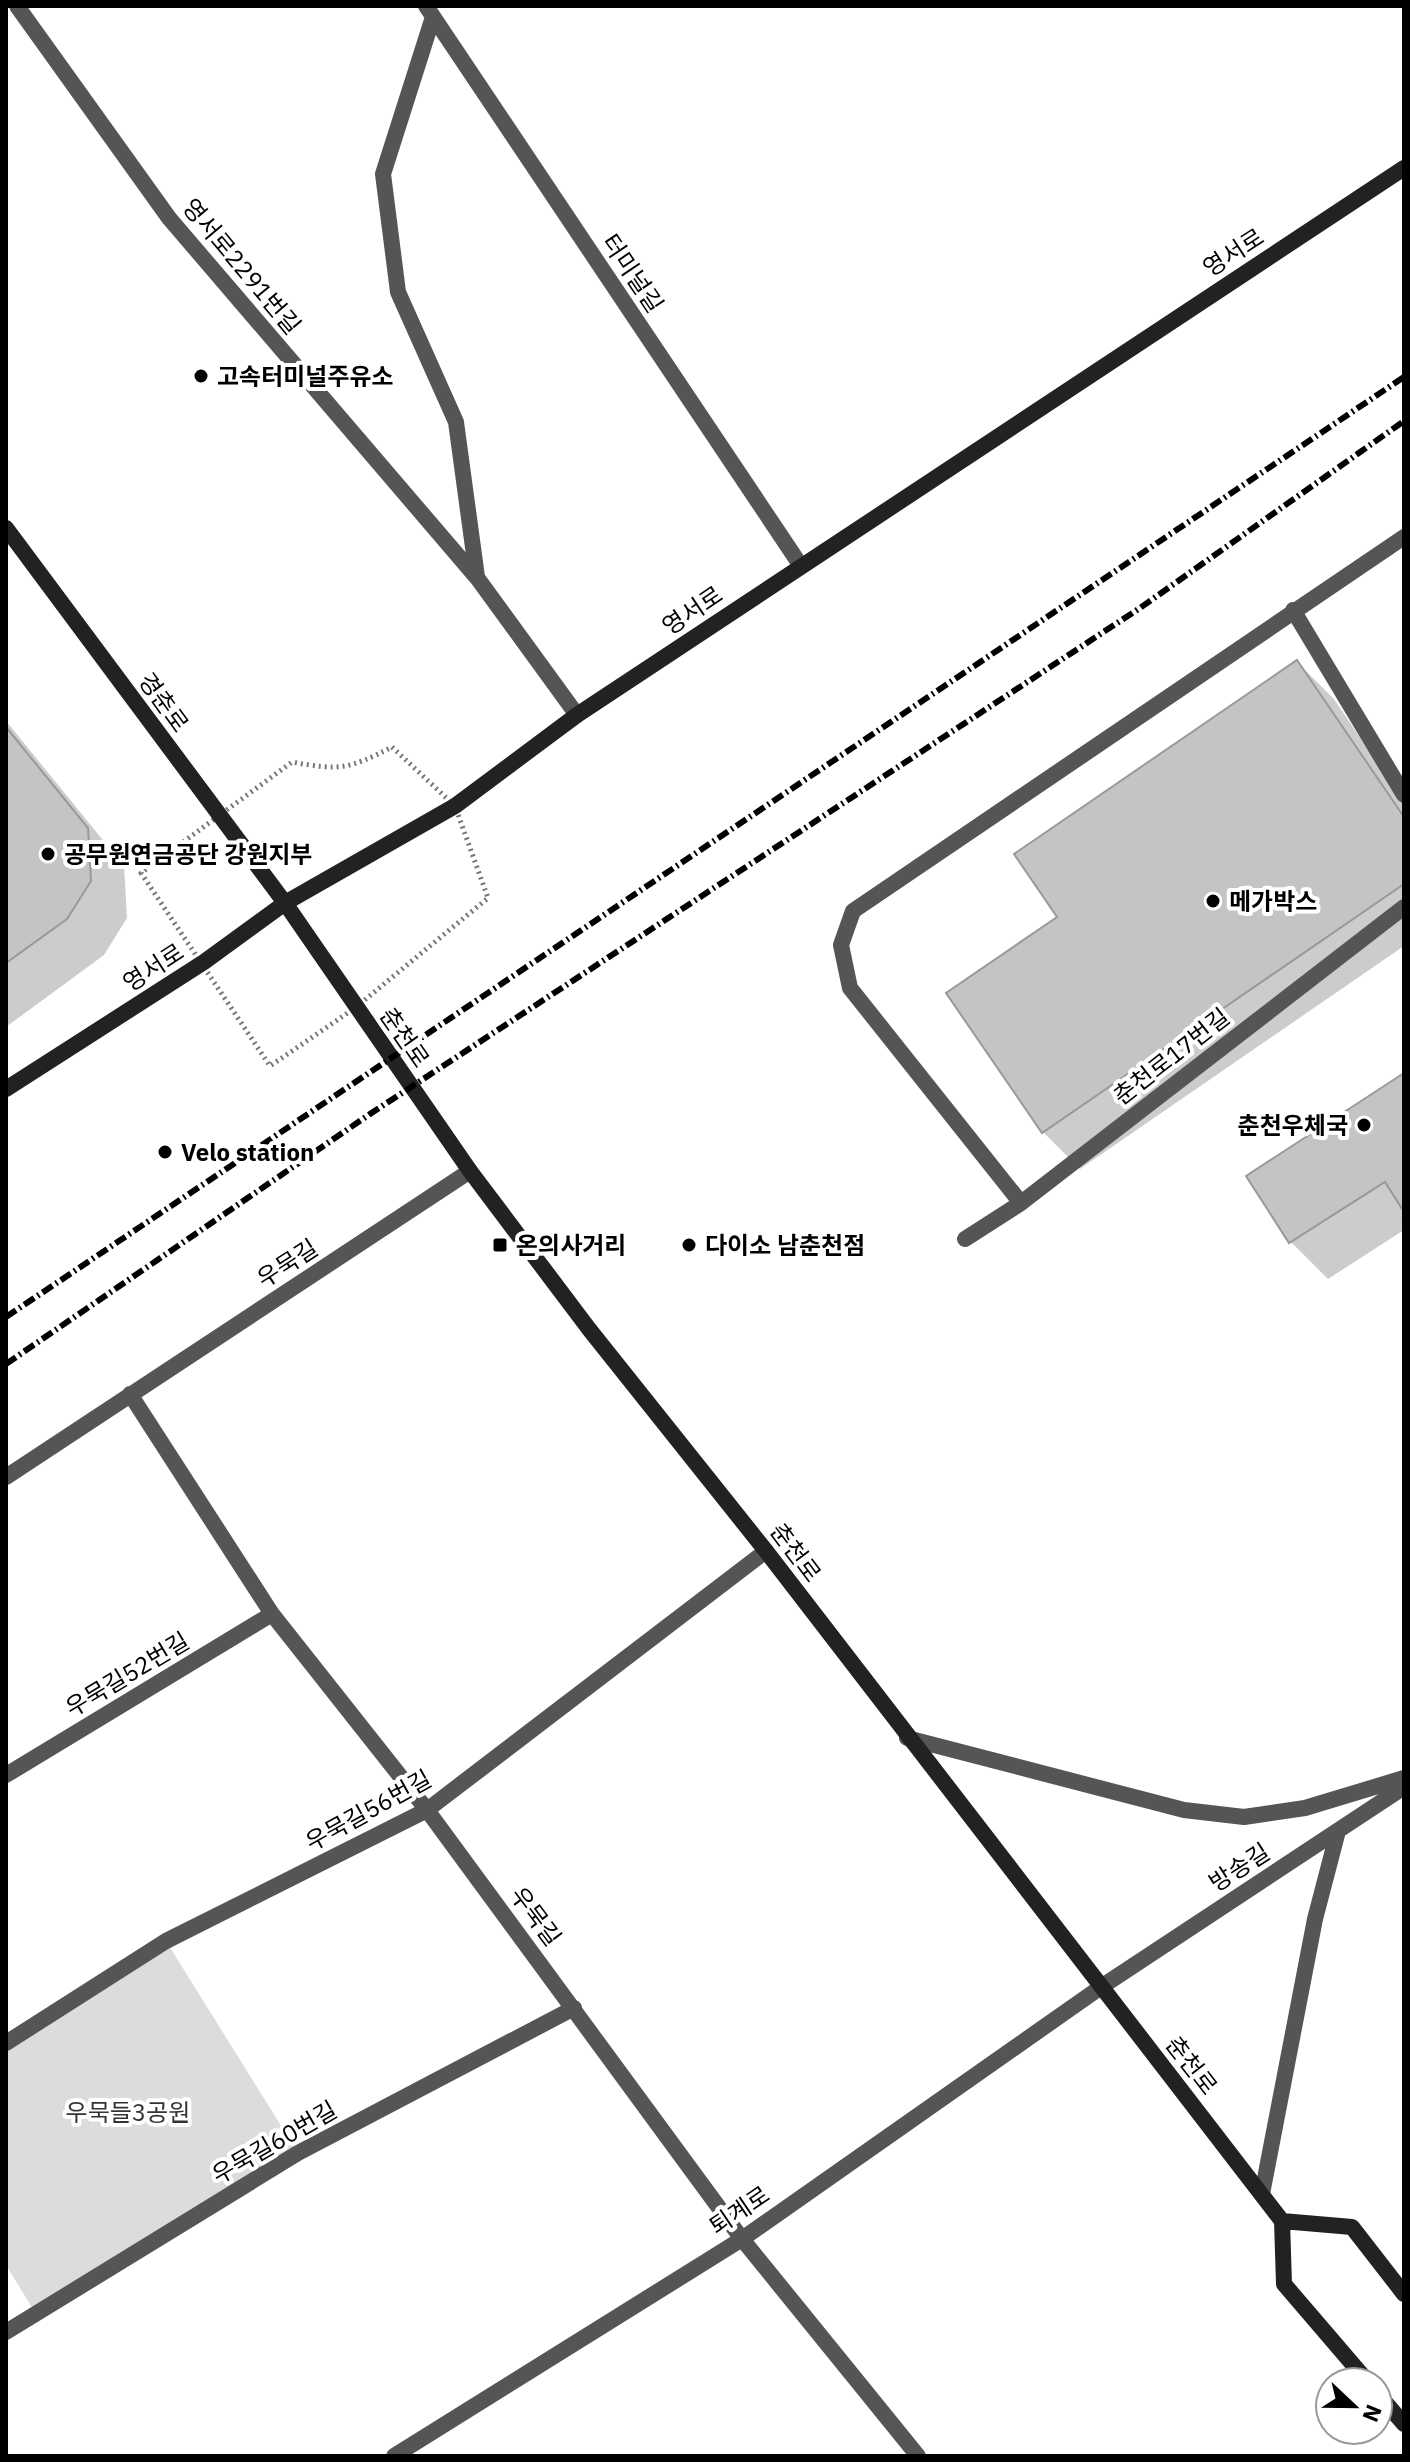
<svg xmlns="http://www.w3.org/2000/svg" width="1410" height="2462" viewBox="0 0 1410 2462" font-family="'IBM Plex Sans','Noto Sans KR',sans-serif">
<rect width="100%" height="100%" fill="#fff"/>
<!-- green -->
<path fill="#dcdcdc" d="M166,1941L298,2153L36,2314L6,2265V2043Z"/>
<!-- shadow -->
<path fill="#0003" d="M1297,662L1334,699L1404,803V946L1080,1169L1043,1132Z
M6,721L124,866L127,918L104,955L6,1027Z
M1404,1076V1230L1328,1279L1291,1242L1249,1176Z"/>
<!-- building -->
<path fill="#c4c4c4" stroke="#999" stroke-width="2" d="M1297,660L1404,817V884L1042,1133L946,993L1057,917L1014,854Z
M6,727L88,828L91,881L67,919L6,963Z
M1404,1073V1212L1385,1182L1289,1243L1246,1176Z"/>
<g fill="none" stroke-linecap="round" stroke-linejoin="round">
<!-- path -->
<path stroke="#777" stroke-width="5" stroke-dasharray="2 4" stroke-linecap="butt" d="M392,747L455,806L488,898L355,1008L270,1066L141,873L292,762C340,771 349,769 392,747Z"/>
<!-- street -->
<path stroke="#555" stroke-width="16" d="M17,6L169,218L478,579L577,715
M426,6L801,566
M433,17L383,174L398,292L456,422L477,577
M1293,610L1404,795
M1021,1203L850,988L841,945L853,911L1404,537
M965,1239L1021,1203L1404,907
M130,1394L272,1614L427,1810L742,2239L918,2456
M6,1477L470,1171
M907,1738L1184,1810L1244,1817L1305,1808L1404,1778
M6,1775L272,1614
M6,2043L166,1941L427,1810L766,1551
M1262,2194L1315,1919L1338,1831
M6,2332L298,2153L574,2008
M394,2456L742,2239L1101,1987L1404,1787"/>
<!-- secondary -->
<path stroke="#222" stroke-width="16" d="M6,528L285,903L470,1171L589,1329L766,1551L1282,2221L1284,2284L1368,2382
M6,1089L204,962L285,903L455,806L577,715L1404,168
M1282,2221L1352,2227L1404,2294
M1378,2394L1404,2424"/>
<!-- rail -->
<path stroke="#000" stroke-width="6" stroke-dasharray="12 4 2 4" stroke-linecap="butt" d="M6,1317L1404,377
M6,1364L370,1114L1140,608L1404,421"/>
</g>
<!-- markers -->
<g fill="#000" stroke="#fff" stroke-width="3">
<circle cx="201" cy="376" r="8"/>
<circle cx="48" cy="854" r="8"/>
<circle cx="1213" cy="901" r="8"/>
<circle cx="1364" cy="1125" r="8"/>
<circle cx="165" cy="1152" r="8"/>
<rect x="492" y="1237" width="16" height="16" rx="4"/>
<circle cx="689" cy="1245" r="8"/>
</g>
<g text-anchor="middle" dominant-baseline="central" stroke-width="8" stroke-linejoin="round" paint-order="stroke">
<!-- street labels -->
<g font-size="24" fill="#000" stroke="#fff">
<text transform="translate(1233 252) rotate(-33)">영서로</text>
<text transform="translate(242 266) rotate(50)">영서로2291번길</text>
<text transform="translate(633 273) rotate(56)">터미널길</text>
<text transform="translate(692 610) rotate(-34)">영서로</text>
<text transform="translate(164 702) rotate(54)">경춘로</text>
<text transform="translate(153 967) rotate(-33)">영서로</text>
<text transform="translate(405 1037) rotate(55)">춘천로</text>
<text transform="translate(1171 1056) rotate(-38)">춘천로17번길</text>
<text transform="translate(287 1263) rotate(-33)">우묵길</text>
<text transform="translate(796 1552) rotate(53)">춘천로</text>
<text transform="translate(127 1674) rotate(-31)">우묵길52번길</text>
<text transform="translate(368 1810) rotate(-29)">우묵길56번길</text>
<text transform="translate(1239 1867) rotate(-33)">방송길</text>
<text transform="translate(536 1916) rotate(53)">우묵길</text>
<text transform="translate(1192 2065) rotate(52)">춘천로</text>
<text transform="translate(274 2142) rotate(-30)">우묵길60번길</text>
<text transform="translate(739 2210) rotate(-34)">퇴계로</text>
</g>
<!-- poi labels -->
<g font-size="24" font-weight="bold" fill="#000" stroke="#fff" text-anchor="start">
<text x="217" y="376">고속터미널주유소</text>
<text x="64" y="854">공무원연금공단 강원지부</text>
<text x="1229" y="901">메가박스</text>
<text x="1348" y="1125" text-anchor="end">춘천우체국</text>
<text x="181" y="1152">Velo station</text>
<text x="516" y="1245">온의사거리</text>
<text x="705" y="1245">다이소 남춘천점</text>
</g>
<!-- park labels -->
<g font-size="24" fill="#333" stroke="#fff">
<text x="128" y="2112">우묵들3공원</text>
</g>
</g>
<!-- border -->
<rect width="1410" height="2462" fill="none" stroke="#000000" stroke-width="16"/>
<!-- north arrow -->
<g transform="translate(1354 2406) rotate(112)"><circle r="38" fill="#ffffff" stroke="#999999" stroke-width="2"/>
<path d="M0-6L14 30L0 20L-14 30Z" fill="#000000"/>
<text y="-12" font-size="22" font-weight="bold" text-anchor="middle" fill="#000000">N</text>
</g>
</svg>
